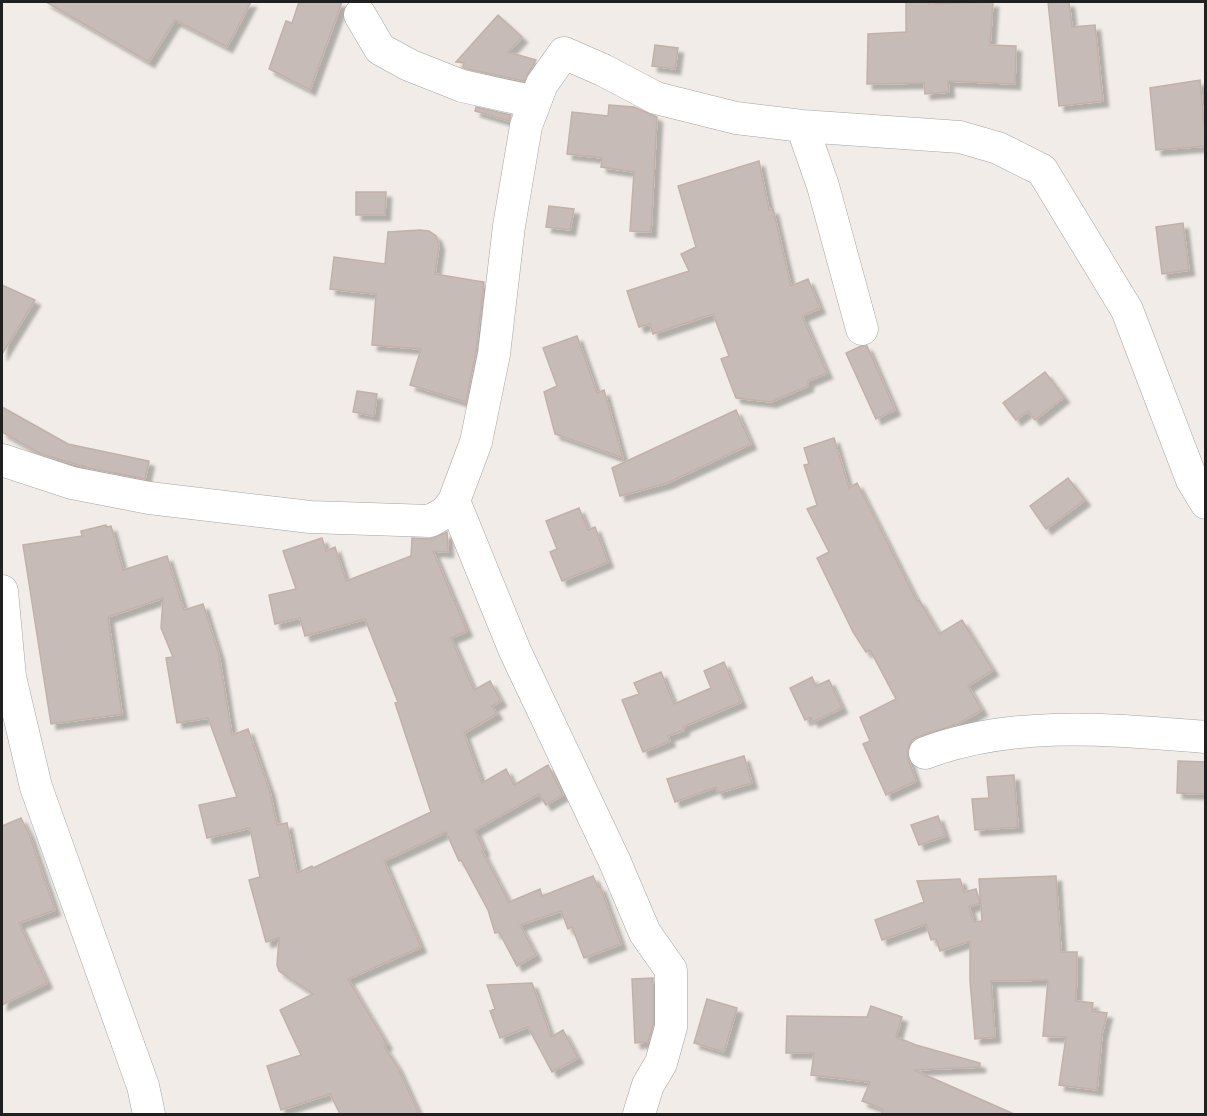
<svg xmlns="http://www.w3.org/2000/svg" width="1207" height="1116" viewBox="0 0 1207 1116" font-family="Mulish,sans-serif">
<defs>
<filter id="shadow"><feDropShadow dx="5.5" dy="5.5" stdDeviation="1.5" flood-color="#0004"/></filter>
</defs>
<rect width="100%" height="100%" fill="#f1ece7"/>
<!-- building -->
<path fill="#c6bbb6" stroke="#c3b1a9" stroke-width="1.5" filter="url(#shadow)" d="M46,2H251L227,47L175,20L149,62Z
M299,2H342L310,90L269,69L286,21L292,23Z
M906,2H929V4L993,2L990,45L1016,46L1015,84L948,81L949,92L925,94L924,83L867,84L868,34L906,32Z
M1048,2H1069L1072,27L1095,25L1103,101L1059,106Z
M498,15L522,37L508,52L536,60L524,81L467,69L463,67L464,63L456,62Z
M655,45L678,48L675,69L652,66Z
M1200,80L1206,146L1156,150L1150,88Z
M609,105L634,107L657,117L651,232L630,231L634,172L601,167L602,158L567,154L572,112L608,116Z
M476,107L511,115L509,121L475,111Z
M759,161L769,210L773,209L791,286L808,279L820,308L802,316L827,373L808,381V386L771,402L736,398L721,359L729,356L713,314L653,334L650,324L639,327L627,291L689,271L681,254L696,247L678,186Z
M356,192H386L385,215H356Z
M549,206L574,209L570,230L546,227Z
M1183,223L1189,270L1162,274L1156,227Z
M420,230L429,231L436,236L439,245L435,274L484,282L476,351L466,402L410,385L421,349L372,345L376,294L330,289L334,257L385,264L388,232Z
M2,285L35,300L2,354Z
M577,336L597,393L604,390L623,458L555,434L544,392L557,386L543,348Z
M861,346H867L895,410L876,419L846,353Z
M1045,372L1064,397L1035,420L1028,411L1016,420L1003,403Z
M357,391L377,394L374,416L353,412Z
M2,407L68,444L149,461L145,479L89,468L41,454L2,432Z
M736,410L751,444L667,483L620,496L612,468Z
M834,438L849,488L857,483L917,601L919,600L939,634L962,620L993,670L968,686L982,710L958,724L920,736L912,740L908,749V758L916,781L886,795L863,744L870,741L860,717L896,699L870,650L866,652L853,632L817,558L829,552L807,509L817,505L804,465L809,464L804,448Z
M1068,478L1085,500L1046,529L1030,506Z
M579,508L588,530L595,527L608,562L562,581L550,552L557,549L546,521Z
M106,525V527L111,526L123,570L167,556L184,610L203,604L219,655L232,735L248,729L270,792L277,825L287,823L297,873L312,866L313,868L431,812L395,703L398,702L365,619L305,636L300,618L275,624L269,595L296,589L283,551L322,538L326,551L335,547L346,581L411,556L412,538L430,539L447,532L448,552L433,551L467,631L451,638L474,690L490,681L501,701L492,706L497,714L464,733L482,783L506,769L514,785L548,765L563,795L546,805L539,794L475,830L484,850L482,851L509,902L540,889L542,896L593,876L598,887L600,886L621,944L584,958L572,927L568,929L561,911L520,925L536,955L517,966L499,932L495,933L488,910L461,860L459,861L446,832L384,861L421,947L348,979L387,1044L384,1046L397,1066L419,1114H340L330,1094L281,1110L267,1066L301,1055L280,1010L313,994L279,971L277,965L279,938L266,942L249,880L260,877L250,828L207,838L199,805L237,797L208,718L177,723L166,658L173,657L161,628L163,598L108,617L122,714L51,724L23,545L82,536L81,531Z
M724,662L741,702L683,727L684,730L668,736L670,741L643,752L622,700L639,694L634,683L661,672L674,704L711,688L704,671Z
M812,677L816,686L829,680L842,708L813,722L811,717L805,720L790,688Z
M744,756L752,783L718,793L716,787L675,802L667,779Z
M1178,761L1206,762V794L1177,793Z
M1014,775L1018,827L975,830L972,799L989,798L987,777Z
M938,816L945,836L919,845L911,825Z
M21,818L29,834L55,910L19,923L47,983L2,1005V826Z
M1056,876L1061,952H1077L1076,1001L1093,1003L1092,1011L1107,1013L1102,1034L1097,1090L1059,1085L1066,1037L1043,1036L1048,980L991,981L995,1037L975,1039L970,981V941L940,951L936,939L931,940L926,924L882,940L875,920L924,902L917,881L960,879L964,892L976,889L980,903L969,907L974,922L982,921L979,879Z
M653,978V1025L648,1042L635,1043L632,979Z
M532,983L551,1037L563,1030L578,1058L552,1072L528,1027L500,1038L490,1011L495,1009L487,985Z
M707,999L737,1008L724,1052L694,1043Z
M871,1006L902,1017L896,1037L916,1045L980,1063V1067L914,1070L1014,1114H881L883,1109L862,1101L870,1082L811,1075L814,1053H786L787,1016L867,1017Z"/>
<g fill="none" stroke-linecap="round" stroke-linejoin="round">
<!-- street casing -->
<g stroke="#a4a4a4" stroke-width="33">
<path id="street" d="M360,15L380,49L409,65L462,86L535,102
M802,126L823,186L862,329
M2,460L72,483L149,498L310,517L430,521L446,512L454,501L476,442L494,354L509,226L526,126L542,84L564,53L603,70L656,98L736,118L802,126L960,137L998,148L1042,170L1127,310L1192,480L1206,503
M454,501L515,651L614,860L645,933L671,970V1027L661,1063L648,1085L639,1114
M2,591L10,677L36,787L143,1086L149,1114
M925,753C1015,719 1112,730 1206,737"/>
</g>
<!-- street -->
<use href="#street" stroke="#fff" stroke-width="32"/>
</g>
<!-- border -->
<rect width="1207" height="1116" fill="none" stroke="#202020" stroke-width="6"/>
</svg>
